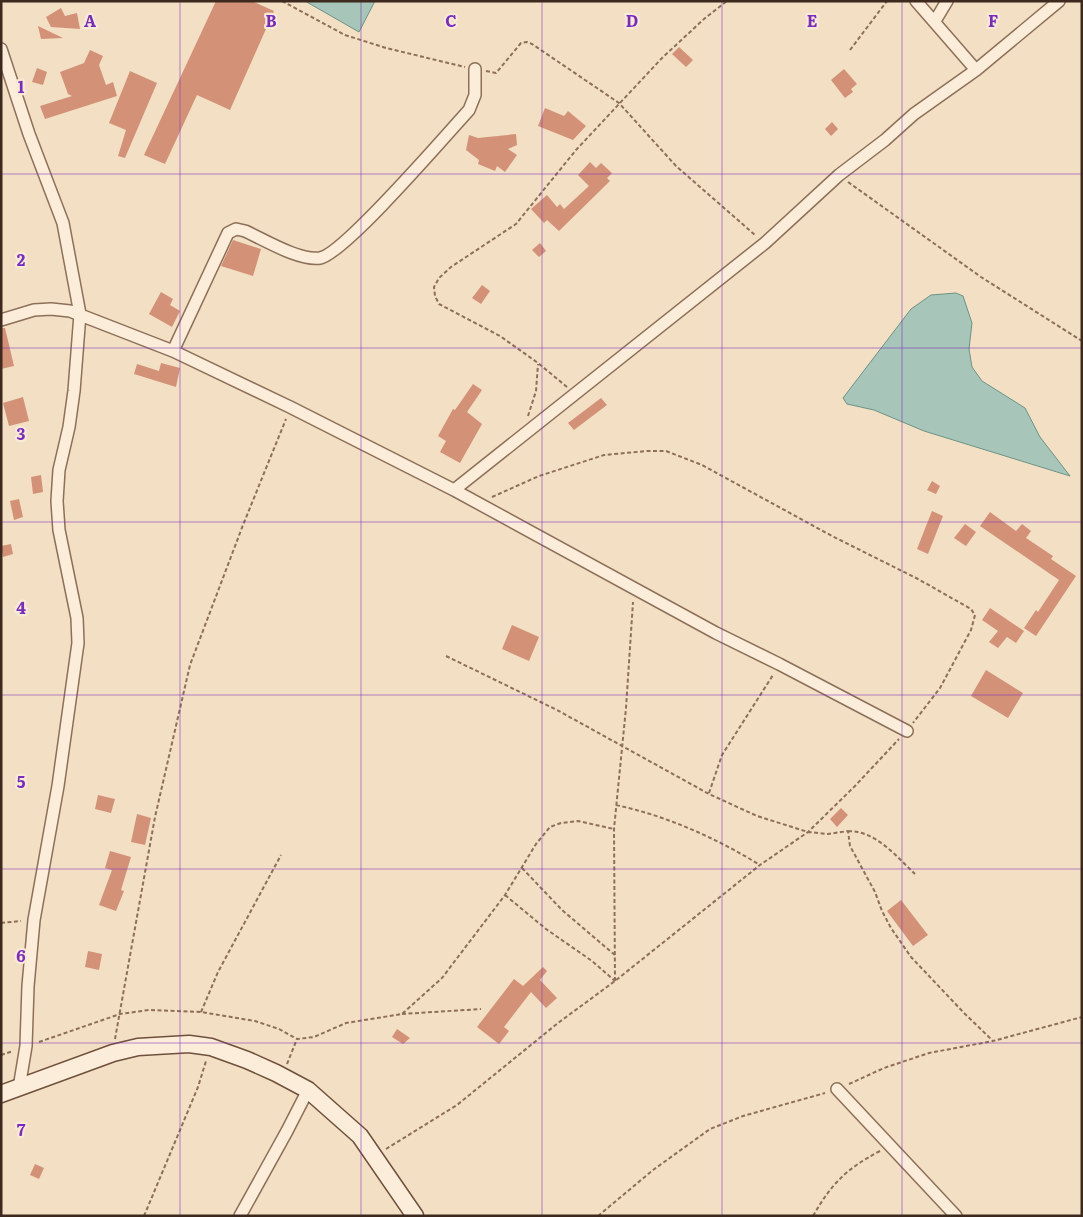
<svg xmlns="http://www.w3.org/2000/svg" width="1083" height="1217" viewBox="0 0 1083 1217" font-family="Literata,serif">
<rect width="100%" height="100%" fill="#f2dfc4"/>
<!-- water -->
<path fill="#a7c5b8" stroke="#6c9485" d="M305,1H375L359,32Z
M956,293L963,296L972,323L969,349L972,367L982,381L1025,408L1040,437L1070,476L924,431L874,410L847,404L843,398L911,309L931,295Z"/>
<!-- building -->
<path fill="#d39277" d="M216,1H252L274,11L230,110L197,95L165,164L144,155Z
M61,8L65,16L77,13L80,29L51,27L46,17Z
M38,26L63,38L41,39Z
M679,47L693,60L686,67L672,54Z
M90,50L103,56L99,65L106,85L113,82L117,96L45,119L40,106L72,96L68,94L60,72L84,63Z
M37,68L47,72L43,85L32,82Z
M844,69L857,84L851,89L853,92L845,98L831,80Z
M130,71L157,83L125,158L118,156L126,130L109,123Z
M545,108L564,116L568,111L586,126L573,140L538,126Z
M832,122L838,129L831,136L825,129Z
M516,134L517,145L508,149L517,155L505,172L497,166L495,171L478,164L479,160L466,150L469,135L478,138Z
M590,162L596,168L601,163L612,173L607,178L610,181L559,231L547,220L544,223L531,209L547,195L557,207L560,204L564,209L589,186L578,175Z
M233,240L261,249L253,276L221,266Z
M540,243L546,251L539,257L532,250Z
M482,285L490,291L481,304L472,298Z
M161,292L173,299L170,305L180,311L172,327L149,314Z
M1,328H5L14,366L1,369Z
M161,363L180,368L176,387L134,374L137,364L159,371Z
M473,384L482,390L467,412L482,424L460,463L440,452L446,441L438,436L453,409L455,410Z
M23,397L29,421L9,426L3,403Z
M601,398L607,405L574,430L568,423Z
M41,475L43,492L33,494L31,477Z
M932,481L940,486L936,494L927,490Z
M19,499L23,517L14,520L10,501Z
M932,511L943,516L928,554L917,549Z
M990,512L1016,531L1022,524L1031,531L1026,538L1053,556L1051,559L1076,576L1036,636L1024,628L1036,610L1038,612L1059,580L980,526Z
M965,524L976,532L966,546L954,538Z
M11,544L13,554L3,557L1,546Z
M990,608L1024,631L1016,643L1007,637L998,648L989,642L998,631L982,620Z
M512,625L539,637L529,661L502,649Z
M986,670L1023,693L1008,718L971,696Z
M98,795L115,799L111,813L95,809Z
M841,808L848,815L837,827L830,819Z
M137,814L151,818L145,845L131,842Z
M110,851L131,857L121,890L124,891L116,911L99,905L112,870L105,868Z
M901,900L928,935L913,946L887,911Z
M88,951L102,954L99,970L85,967Z
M543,967L547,971L540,980L557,998L546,1008L531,992L504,1027L509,1031L499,1044L477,1027L514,979L523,986Z
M397,1029L410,1038L403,1044L392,1037Z
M35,1164L44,1168L39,1179L30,1175Z"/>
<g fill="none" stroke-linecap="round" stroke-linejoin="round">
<!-- street casing -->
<g stroke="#8e6f59" stroke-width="14">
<path id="street" d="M916,1L976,70
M935,21L947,1
M1,49L29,134L63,223L80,314L74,391L69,427L59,470L57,501L59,530L77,618L78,643L58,786L34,920L28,986L26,1046L19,1088
M1,320L34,310L51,309L70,311L173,351L290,407L454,490L716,633L779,664L907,731
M173,351L228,233L236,229L245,231C265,240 299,261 320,258C344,254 447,134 469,110L475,95V69
M454,490L765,243L839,175L885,140L914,114L976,70L1059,1
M837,1089L956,1216
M240,1216L287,1131L308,1090"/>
</g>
<!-- secondary casing -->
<g stroke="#70503c" stroke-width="19">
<path id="secondary" d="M1,1094L113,1053L138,1047L189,1044L211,1047L247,1060L276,1073L308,1090L360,1136L415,1216"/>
</g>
<!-- path -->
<path stroke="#8e6f59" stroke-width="2" stroke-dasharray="4 2.5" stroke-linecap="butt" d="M282,1L345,35L386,48L465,67
M850,50L887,1
M486,71L496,73L521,43L527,42L532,44L619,103L676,166L755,235
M848,182L981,277L1082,341
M567,387L538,363L500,336L439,304L435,296L434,287L439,278L451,267L516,224L576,150L662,58L704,19L727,1
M528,416L536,391L538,364
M492,497L539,476L604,455L647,451H666L702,465L832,536L918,579L971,609L975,615L971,630L940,688L913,723
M446,656L557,710L709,794L757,816L808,832L828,834L848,831L850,846L875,892L882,911L891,928L911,957L965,1014L993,1041
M709,793L722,755L773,675
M616,805C667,816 716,838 760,865
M848,831C876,831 896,856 915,874
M522,868L562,910L616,956
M505,895L546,929L592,961L615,981
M1,923L21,921
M615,981L614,829L626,708L633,602
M201,1012L218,972L281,855
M402,1014L481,1009
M115,1039L155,817L190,665L243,525L286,419
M39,1042L120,1014L149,1010L201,1012L255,1021L279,1029L297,1039L314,1037L346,1023L402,1014L442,978L505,895L536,844L550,827L561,823L578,821L614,829
M1,1055L13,1051
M287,1064L297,1039
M849,1084L884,1068L929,1053L993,1041L1082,1017
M386,1149L457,1105L558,1023L615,981L760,865L808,832L855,786L899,739
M144,1216L198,1087L206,1061
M598,1216L653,1170L710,1129L743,1116L825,1093
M813,1216C832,1183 846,1169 880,1151"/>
<!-- street -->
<use href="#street" stroke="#fbedd9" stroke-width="11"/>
<!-- secondary -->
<use href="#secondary" stroke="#fbedd9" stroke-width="16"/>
</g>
<!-- grid -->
<path fill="none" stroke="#7b2cbf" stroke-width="1" stroke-opacity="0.55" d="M180,1V1216M361,1V1216M542,1V1216M722,1V1216M902,1V1216M1,174H1082M1,348H1082M1,522H1082M1,695H1082M1,869H1082M1,1043H1082"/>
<g font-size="16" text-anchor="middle" font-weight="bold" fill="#7b2cbf" stroke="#f8ead5" stroke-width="4.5" stroke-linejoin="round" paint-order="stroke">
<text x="90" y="27">A</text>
<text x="271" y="27">B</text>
<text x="451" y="27">C</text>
<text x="632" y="27">D</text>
<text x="812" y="27">E</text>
<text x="993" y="27">F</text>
<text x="21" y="93">1</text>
<text x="21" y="266">2</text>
<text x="21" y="440">3</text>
<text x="21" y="614">4</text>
<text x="21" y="788">5</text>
<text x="21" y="962">6</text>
<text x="21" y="1136">7</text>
</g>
<!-- border -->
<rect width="1083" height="1217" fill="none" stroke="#3d291e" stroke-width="5"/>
</svg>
